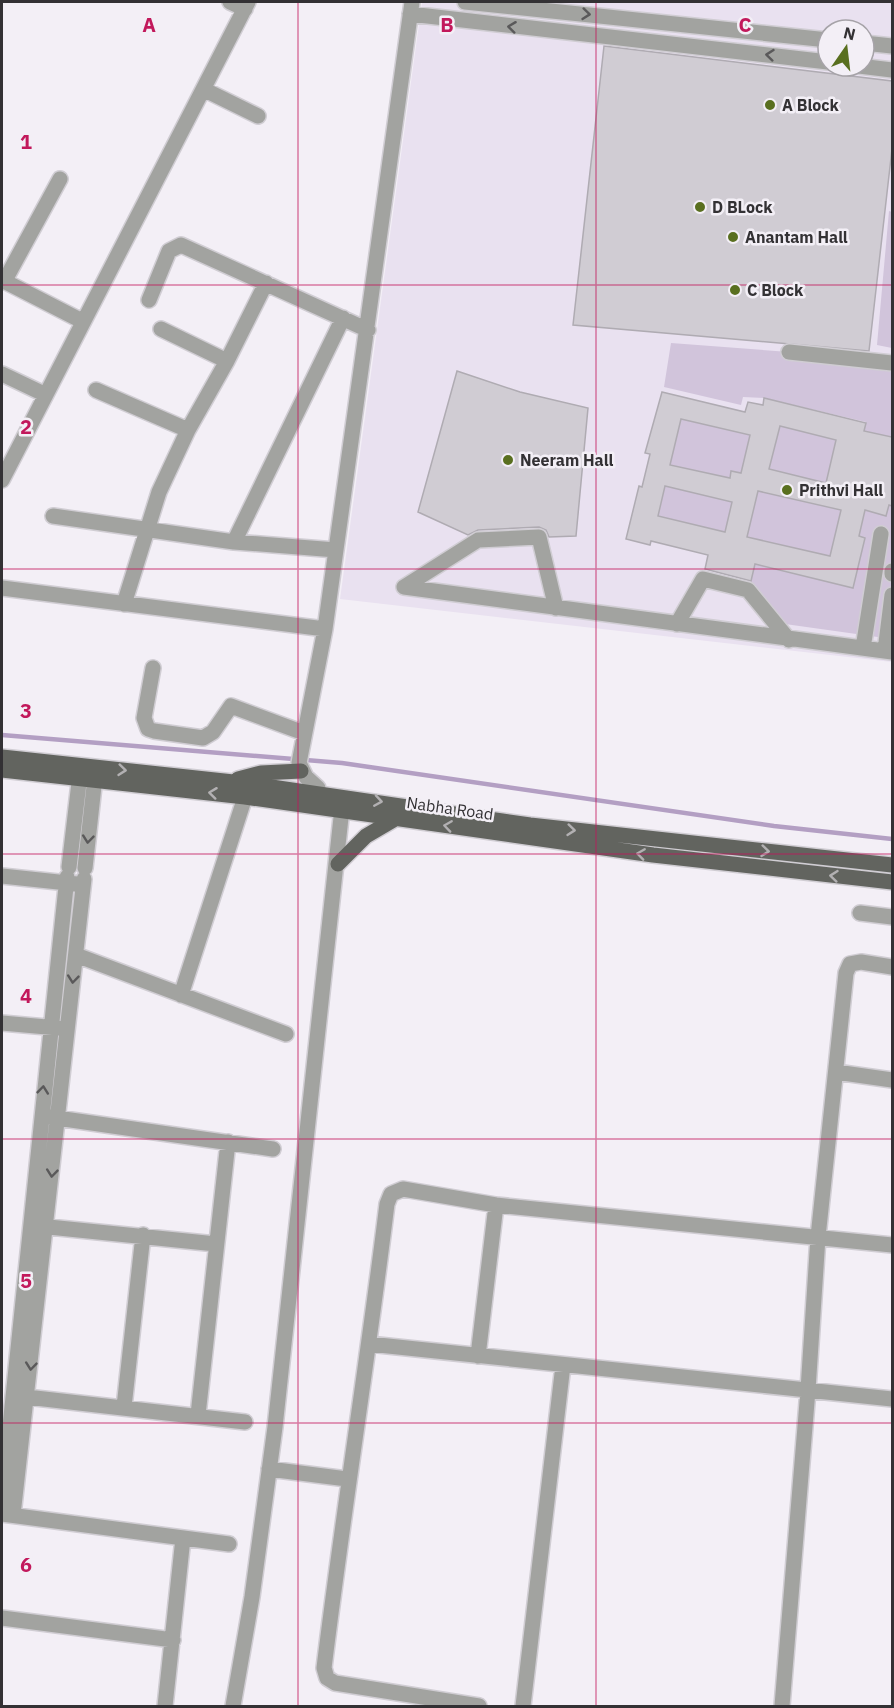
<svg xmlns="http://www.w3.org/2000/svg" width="894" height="1708" viewBox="0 0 894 1708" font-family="'IBM Plex Sans',sans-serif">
<rect width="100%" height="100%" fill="#f3eff6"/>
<!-- built -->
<path fill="#e9e1f0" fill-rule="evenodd" d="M422,2H892V662L340,599ZM828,30H864V66H828Z"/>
<!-- green -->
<path fill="#d1c4db" d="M889,211L892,212V348L877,345Z
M671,343L789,352L892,368V437L881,435L863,439L866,422L764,398L743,397L741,405L664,387Z
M681,419L750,435L741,473L732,471L730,478L670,465Z
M780,426L836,440L826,483L769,469Z
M665,486L732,502L725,532L658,516Z
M758,491L841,510L830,556L747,537Z
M889,505L892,506V639L785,624L750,584L755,564L853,588L865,538L859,536L865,510L886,515Z"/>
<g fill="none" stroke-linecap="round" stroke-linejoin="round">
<!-- stream -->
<path stroke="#b39fc3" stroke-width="4.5" d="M2,735L342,763L774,826L892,839"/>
</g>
<!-- building -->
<path fill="#d0ccd3" stroke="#afabb2" stroke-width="1.5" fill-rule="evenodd" d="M604,46L892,81V149L869,351L573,325Z
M457,371L520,392L588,408L576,536L549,537L546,530L539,527L478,530L468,535L418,512Z
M662,392L745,412L748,402L763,405L764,398L866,423L864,431L892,437V506L889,505L886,516L865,510L859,536L865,538L853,588L755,564L751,581L705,569L708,555L651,541L650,545L626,539L639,486L642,487L650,454L645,453ZM681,419L750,435L741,473L731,471L730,478L670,465ZM780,426L836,440L826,483L769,469ZM665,486L732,502L725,532L658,516ZM758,491L841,510L830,556L747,537Z"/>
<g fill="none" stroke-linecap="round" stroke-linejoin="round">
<!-- minor casing -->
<g stroke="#d0cdd3" stroke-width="18">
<path id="minor" d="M230,2L245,9
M465,2L828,40
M410,14L828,62
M864,43L892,46
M859,66L892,70
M205,90L258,116
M2,280L82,321
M4,282L60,179
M149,300L169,251L181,245L368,330
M161,329L227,361
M789,352L892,363
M2,374L44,394
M96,390L188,430
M2,480L248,2
M53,516L234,542L336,550
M234,542L343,318
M892,571V574
M404,587L892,652
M404,587L478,540L539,537L556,608
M2,588L325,629
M124,604L159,492L188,430L227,361L266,283
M677,624L703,579L748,590L789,640
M863,648L881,534
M885,651L892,595
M153,668L144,718L148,729L154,731L203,738L213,732L231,706L304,733
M318,804V788L306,777L299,763L325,629L412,2
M69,867L81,766
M85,868L96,768
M2,876L77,884
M860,913L892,917
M76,955L286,1034
M181,995L245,797
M2,1023L58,1028
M836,1072L892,1080
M50,1117L273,1149
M39,1226L216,1244
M369,1344L892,1399
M478,1356L496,1205
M18,1396L245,1422
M124,1407L143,1235
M198,1415L228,1142
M269,1469L347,1479
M2,1503L67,877
M2,1514L229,1544
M13,1515L84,879
M2,1618L173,1640
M165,1706L183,1538
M233,1706L252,1597L275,1427L343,799
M479,1706L335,1683L327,1678L324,1668C343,1513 368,1359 387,1204L391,1194L403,1189L496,1205L892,1245
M523,1706L563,1365
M782,1706L808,1390L818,1237L846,973L850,964L861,962L892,967"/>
</g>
<!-- major casing -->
<g stroke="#d0cdd3" stroke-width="18">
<path id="major" d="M2,757L252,784L530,825L892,865
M2,770L245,797L653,855L892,882
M238,779L261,773L301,771
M338,864L366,836L395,819"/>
</g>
<!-- minor -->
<use href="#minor" stroke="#a2a3a0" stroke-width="15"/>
<!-- major -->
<use href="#major" stroke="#62645f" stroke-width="15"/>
</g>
<!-- one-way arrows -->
<defs><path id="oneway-chevron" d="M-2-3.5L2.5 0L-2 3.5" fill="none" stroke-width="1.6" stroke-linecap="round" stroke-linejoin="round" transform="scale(1.5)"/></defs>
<g stroke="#5a595a">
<use href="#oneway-chevron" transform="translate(586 14) rotate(6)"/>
<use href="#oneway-chevron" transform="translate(512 27) rotate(-173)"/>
<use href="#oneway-chevron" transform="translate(770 55) rotate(-174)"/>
<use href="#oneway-chevron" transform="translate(88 839) rotate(96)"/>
<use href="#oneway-chevron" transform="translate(73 979) rotate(96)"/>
<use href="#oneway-chevron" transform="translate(43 1090) rotate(-84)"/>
<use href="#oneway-chevron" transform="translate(52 1173) rotate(96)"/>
<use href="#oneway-chevron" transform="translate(31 1366) rotate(96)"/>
</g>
<g stroke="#b2b0b2">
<use href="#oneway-chevron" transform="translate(122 770) rotate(6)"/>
<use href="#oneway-chevron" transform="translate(213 793) rotate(-173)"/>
<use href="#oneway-chevron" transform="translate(378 801) rotate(9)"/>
<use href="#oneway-chevron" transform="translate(448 826) rotate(-172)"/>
<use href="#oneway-chevron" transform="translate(571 830) rotate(6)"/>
<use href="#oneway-chevron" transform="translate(765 851) rotate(6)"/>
<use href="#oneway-chevron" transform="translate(641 854) rotate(-172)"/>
<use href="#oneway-chevron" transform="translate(834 876) rotate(-174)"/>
</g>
<!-- grid -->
<path fill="none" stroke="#c2185b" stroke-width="1.5" stroke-opacity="0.55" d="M298,2V1706M596,2V1706M2,285H892M2,569H892M2,854H892M2,1139H892M2,1423H892"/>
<!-- markers -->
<g fill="#596f1f" stroke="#f3eff6" stroke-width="2">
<circle cx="770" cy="105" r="6"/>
<circle cx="700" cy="207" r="6"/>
<circle cx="733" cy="237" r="6"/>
<circle cx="735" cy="290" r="6"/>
<circle cx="508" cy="460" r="6"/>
<circle cx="787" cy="490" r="6"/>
</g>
<g text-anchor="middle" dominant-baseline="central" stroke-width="5" stroke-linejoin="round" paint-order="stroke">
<!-- poi labels -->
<g font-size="16" font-weight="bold" fill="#333134" stroke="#f3eff6" text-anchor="start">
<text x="782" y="105">A Block</text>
<text x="712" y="207">D BLock</text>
<text x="745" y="237">Anantam Hall</text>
<text x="747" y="290">C Block</text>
<text x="520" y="460">Neeram Hall</text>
<text x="799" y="490">Prithvi Hall</text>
</g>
<!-- street labels -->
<g font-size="16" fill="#333134" stroke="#f3eff6">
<text transform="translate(450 808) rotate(8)">Nabha Road</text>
</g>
</g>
<g font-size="20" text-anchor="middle" font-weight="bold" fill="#c2185b" stroke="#f3eff6" stroke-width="5" stroke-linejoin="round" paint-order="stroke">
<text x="149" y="32">A</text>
<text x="447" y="32">B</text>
<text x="745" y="32">C</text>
<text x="26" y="149">1</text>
<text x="26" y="434">2</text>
<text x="26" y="718">3</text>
<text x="26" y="1003">4</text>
<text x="26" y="1288">5</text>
<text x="26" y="1572">6</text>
</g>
<!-- border -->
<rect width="894" height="1708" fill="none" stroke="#333134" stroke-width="6"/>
<!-- north arrow -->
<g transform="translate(846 48) rotate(14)"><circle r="28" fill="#f3eff6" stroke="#a6a3a8" stroke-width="1.5"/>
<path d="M0-4.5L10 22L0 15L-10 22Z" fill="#596f1f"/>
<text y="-9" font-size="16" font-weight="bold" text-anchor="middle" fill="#333134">N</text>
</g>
</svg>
